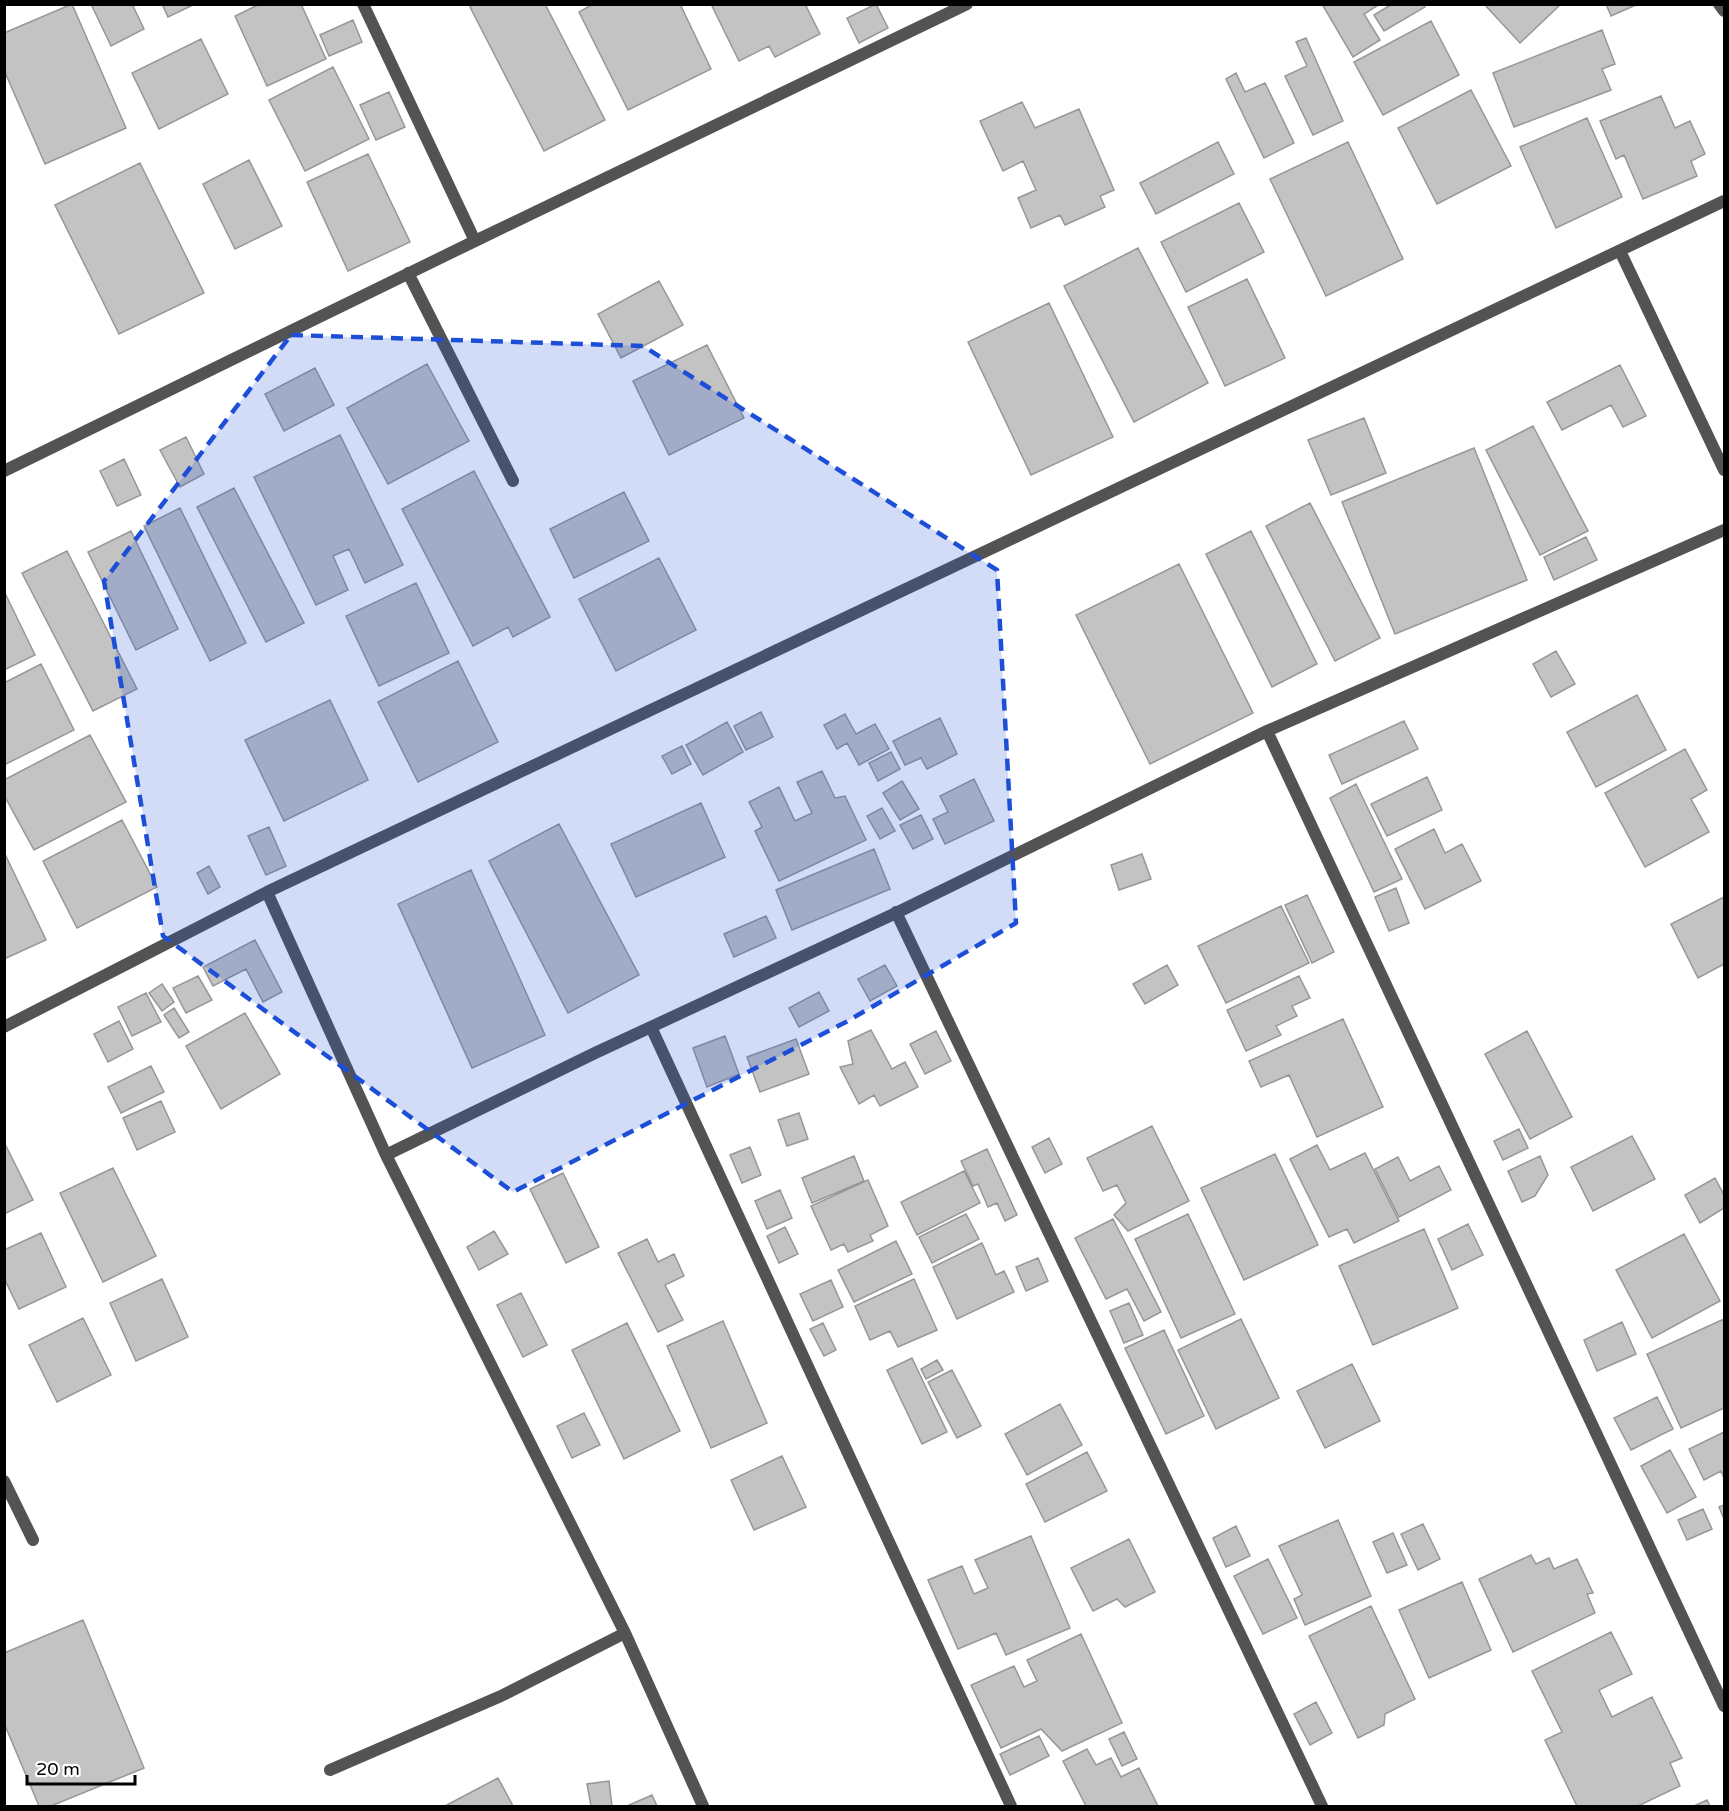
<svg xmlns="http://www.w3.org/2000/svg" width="1729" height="1811" viewBox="0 0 1729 1811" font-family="'Varela Round',sans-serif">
<rect width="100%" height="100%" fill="#fff"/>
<!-- building -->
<path fill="#c3c3c3" stroke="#979797" stroke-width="1.5" d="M72,4L126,128L45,164L4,70V33Z
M91,4H132L144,29L111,46Z
M162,4H195L168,17Z
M260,4H301L326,59L267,86L235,16Z
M474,4H545L605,120L544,151L470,7Z
M593,4H680L711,69L628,110L579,12Z
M711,4H805L820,34L775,57L769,46L739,61Z
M876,4L888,28L859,43L847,18Z
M1322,4H1380L1364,14L1380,40L1353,57Z
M1392,4H1424L1425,7L1384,31L1374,15Z
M1484,4H1561L1520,43Z
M1606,4H1638L1611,16Z
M353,20L362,42L329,56L320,35Z
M1431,21L1459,75L1383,115L1354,62Z
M1602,30L1615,64L1602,69L1611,90L1514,127L1493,73Z
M1306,38L1343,121L1313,135L1285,76L1307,66L1296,42Z
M201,39L228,94L159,129L132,73Z
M333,67L369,139L305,171L269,100Z
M1236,73L1245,92L1265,83L1294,143L1264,158L1226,79Z
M1471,90L1511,166L1437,204L1398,128Z
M389,92L405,127L376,140L360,105Z
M1661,96L1675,128L1690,121L1705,154L1691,161L1697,176L1643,199L1624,155L1616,159L1600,121Z
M1022,102L1035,128L1079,109L1114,190L1100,196L1105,207L1065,225L1060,215L1031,228L1018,198L1036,190L1023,161L1003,171L980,121Z
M1587,118L1622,197L1556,228L1520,147Z
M1218,142L1234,174L1156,214L1140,183Z
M1348,142L1403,259L1326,296L1270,179Z
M368,154L410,242L348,271L307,182Z
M249,160L282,226L235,249L203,184Z
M140,163L204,293L119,334L55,205Z
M1239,203L1264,252L1186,292L1161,242Z
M1138,248L1208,383L1134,422L1064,286Z
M1247,279L1285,358L1225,386L1188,307Z
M659,281L683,325L621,358L598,314Z
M1049,303L1113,437L1031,475L968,342Z
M707,345L744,418L669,455L633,381Z
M427,364L469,441L388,484L347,408Z
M1620,365L1646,416L1623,427L1611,405L1562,430L1547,402Z
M315,368L334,405L284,431L265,394Z
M1364,418L1386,473L1331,495L1308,440Z
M1533,426L1588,531L1540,555L1486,450Z
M340,435L403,565L365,583L349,549L333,556L348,590L316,605L254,477Z
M186,437L204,474L180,487L160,450Z
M1474,448L1527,580L1395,634L1342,502Z
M124,459L141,495L117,506L100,471Z
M474,471L550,617L513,637L508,627L473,646L402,509Z
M234,488L304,623L266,642L197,507Z
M624,492L649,541L574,578L550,529Z
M1310,503L1380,638L1335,661L1266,526Z
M180,508L246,643L210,661L144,526Z
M131,531L178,629L136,650L88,552Z
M1251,531L1317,664L1272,687L1206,554Z
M1586,537L1597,560L1554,580L1544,557Z
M67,551L137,689L93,711L22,573Z
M659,558L696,630L616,671L579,599Z
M1179,564L1253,713L1150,764L1076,615Z
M416,583L449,653L379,686L346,616Z
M4,591L35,655L4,670Z
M1556,651L1575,684L1551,697L1533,664Z
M458,661L498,742L418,782L378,702Z
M41,664L74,730L4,765V683Z
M1637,695L1666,750L1596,787L1567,732Z
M330,700L368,780L284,821L245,740Z
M761,712L773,737L746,750L734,726Z
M845,714L856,734L875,724L889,749L859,765L847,743L837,749L824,725Z
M940,718L957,754L927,769L921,758L905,765L893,741Z
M1404,721L1418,749L1342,784L1329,755Z
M727,722L743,752L703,775L686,745Z
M90,735L126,802L34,850L4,795V780Z
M682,746L691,764L672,774L662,756Z
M1685,749L1707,790L1691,799L1709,832L1645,867L1605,793Z
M891,752L900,769L878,781L869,763Z
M822,771L835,798L845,796L866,840L779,881L755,831L762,827L749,802L779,787L795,821L812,813L797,782Z
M1427,777L1442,810L1387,836L1371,804Z
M974,779L994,821L945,844L933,819L948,812L940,796Z
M902,781L919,809L900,820L883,793Z
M1356,784L1402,879L1374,892L1330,798Z
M701,803L725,857L636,897L611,844Z
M882,808L895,831L880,839L867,816Z
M921,815L933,839L913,849L900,825Z
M122,820L157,887L77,928L43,861Z
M559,824L639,975L568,1013L489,861Z
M269,827L286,866L266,875L248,836Z
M1434,829L1445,853L1462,844L1481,881L1425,909L1395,849Z
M874,849L890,889L792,930L776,890Z
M4,852L46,940L4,959Z
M1142,854L1151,879L1119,890L1111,865Z
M209,866L220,887L208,894L197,873Z
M471,870L545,1035L472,1068L398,904Z
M1396,888L1409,923L1389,931L1375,897Z
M1307,895L1334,952L1312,963L1285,905Z
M1724,897V964L1698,978L1671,924Z
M1281,906L1309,963L1226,1003L1198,946Z
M766,916L776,938L734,957L724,934Z
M255,940L282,992L263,1002L246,969L213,986L203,967Z
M885,965L897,986L870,1001L858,979Z
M1167,965L1178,985L1145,1004L1133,984Z
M198,976L212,1000L186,1013L173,988Z
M1299,976L1310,998L1292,1006L1297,1016L1276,1026L1281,1035L1246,1051L1227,1010Z
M162,984L174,1002L162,1011L149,993Z
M819,992L829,1011L799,1027L789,1008Z
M146,993L161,1022L132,1036L118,1007Z
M174,1008L189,1032L179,1038L164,1015Z
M245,1013L280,1074L221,1109L186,1046Z
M1343,1019L1383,1107L1317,1137L1289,1075L1261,1087L1249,1061Z
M119,1021L133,1049L108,1062L94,1034Z
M871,1030L892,1069L905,1062L918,1087L880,1106L874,1095L859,1104L840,1067L853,1064L848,1041Z
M936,1031L951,1061L925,1074L910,1044Z
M1527,1031L1572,1117L1530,1139L1485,1054Z
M725,1036L739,1074L707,1087L693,1048Z
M796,1039L809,1074L760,1092L747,1057Z
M151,1066L164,1092L121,1113L108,1087Z
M161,1101L175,1132L137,1150L123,1118Z
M799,1113L808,1139L787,1146L778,1120Z
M1152,1126L1189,1201L1128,1231L1114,1215L1126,1203L1117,1185L1103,1191L1087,1158Z
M1519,1129L1528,1148L1503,1160L1494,1141Z
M1632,1136L1655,1179L1593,1211L1571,1167Z
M1049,1138L1062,1164L1045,1173L1032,1147Z
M4,1142L33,1200L4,1214Z
M1317,1145L1330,1170L1365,1153L1399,1221L1354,1243L1347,1229L1329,1237L1290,1159Z
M750,1147L761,1175L742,1183L730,1155Z
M987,1149L1017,1215L1005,1221L997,1203L988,1207L978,1184L973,1186L961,1161Z
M1275,1154L1318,1245L1244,1280L1201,1188Z
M854,1156L864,1181L812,1203L802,1178Z
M1540,1156L1548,1175L1535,1196L1522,1202L1508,1171Z
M1398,1157L1410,1181L1439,1166L1451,1190L1399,1217L1375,1169Z
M113,1168L156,1256L103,1282L60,1193Z
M964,1171L980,1203L917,1235L901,1202Z
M563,1173L599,1247L566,1263L530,1189Z
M1715,1178L1724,1195V1208L1700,1223L1685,1195Z
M868,1180L888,1226L870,1235L873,1241L848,1252L844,1244L831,1250L811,1206Z
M780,1190L792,1218L767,1229L755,1201Z
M966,1214L979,1239L932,1263L919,1237Z
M1188,1214L1235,1314L1181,1338L1135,1239Z
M1113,1219L1161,1312L1144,1321L1127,1289L1106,1299L1075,1238Z
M1468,1224L1483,1255L1452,1270L1438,1239Z
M785,1227L798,1254L779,1263L767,1236Z
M1424,1229L1458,1308L1373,1345L1339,1266Z
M494,1231L508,1254L479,1270L467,1247Z
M41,1233L66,1287L19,1309L4,1278V1250Z
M1684,1234L1720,1301L1652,1338L1616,1270Z
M647,1239L658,1262L674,1254L684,1276L665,1285L683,1320L658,1332L618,1253Z
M896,1241L912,1274L854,1302L838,1270Z
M982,1243L996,1275L1004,1271L1014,1292L957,1319L933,1267Z
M1038,1258L1048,1281L1026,1291L1016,1267Z
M162,1279L188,1337L136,1361L110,1303Z
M914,1279L937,1330L898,1347L890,1331L870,1340L855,1306Z
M831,1280L843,1307L813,1321L800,1294Z
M521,1293L547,1345L523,1357L497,1305Z
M1129,1303L1143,1335L1124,1343L1110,1311Z
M83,1318L111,1375L57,1402L29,1345Z
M1241,1319L1279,1398L1216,1429L1178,1350Z
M1724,1319V1408L1681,1428L1647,1354Z
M723,1321L767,1423L711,1448L667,1346Z
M1622,1322L1636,1354L1597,1371L1584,1340Z
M627,1323L680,1431L624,1459L572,1350Z
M823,1323L836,1350L824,1356L810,1329Z
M1164,1330L1204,1416L1166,1434L1125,1348Z
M912,1358L947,1432L922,1444L887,1370Z
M937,1360L943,1370L926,1379L921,1369Z
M1352,1364L1380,1421L1325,1448L1297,1391Z
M952,1370L981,1426L957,1438L928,1382Z
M1657,1397L1673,1429L1631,1450L1614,1418Z
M1060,1404L1082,1445L1027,1475L1005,1434Z
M584,1413L600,1445L572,1458L557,1426Z
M1724,1432V1478L1721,1471L1704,1480L1689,1449Z
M1670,1450L1696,1497L1667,1513L1641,1466Z
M1087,1452L1107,1491L1045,1522L1026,1484Z
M782,1456L806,1507L754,1530L731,1480Z
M1724,1505V1519L1719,1507Z
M1703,1509L1712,1529L1687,1540L1678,1520Z
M1338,1520L1371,1596L1305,1625L1294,1599L1302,1595L1279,1546Z
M1423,1524L1440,1559L1418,1570L1401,1534Z
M1236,1526L1250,1556L1226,1567L1213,1538Z
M1393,1533L1407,1565L1387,1573L1373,1542Z
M1031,1536L1070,1628L1006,1655L996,1633L958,1649L928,1580L962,1566L974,1594L988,1588L975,1560Z
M1129,1539L1155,1592L1125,1607L1117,1599L1093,1611L1071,1568Z
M1531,1555L1536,1564L1549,1558L1554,1569L1577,1559L1593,1593L1587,1594L1595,1613L1513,1652L1479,1579Z
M1268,1559L1297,1618L1263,1634L1234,1576Z
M1462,1582L1491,1650L1429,1678L1399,1610Z
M1371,1606L1415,1699L1385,1714L1384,1725L1358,1738L1309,1636Z
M83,1620L144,1768L51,1806H39L4,1723V1653Z
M1611,1632L1632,1674L1599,1690L1612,1717L1652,1697L1682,1758L1670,1763L1680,1786L1638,1806H1577L1545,1740L1562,1732L1532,1671Z
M1081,1634L1122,1723L1062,1751L1041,1729L1001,1748L971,1685L1014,1666L1024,1687L1037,1681L1027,1660Z
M1316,1702L1332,1733L1310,1745L1294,1714Z
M1124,1732L1137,1759L1122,1766L1109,1739Z
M1039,1736L1049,1756L1010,1775L1000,1754Z
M1087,1749L1096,1765L1111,1758L1121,1777L1139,1768L1158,1806H1086L1063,1761Z
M498,1778L513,1806H445Z
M609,1781L612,1806H591L587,1784Z
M652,1795L657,1806H627Z
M1707,1800L1710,1806H1694Z"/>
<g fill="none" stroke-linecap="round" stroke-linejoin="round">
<!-- street -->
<path stroke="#535353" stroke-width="12" d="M363,4L475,241
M1719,4L1724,11
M1620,251L1724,470
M408,273L513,481
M4,471L475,241L967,4
M1267,731L1724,1706
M267,892L1724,201
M896,912L1322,1806
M4,1027L267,892L386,1155L625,1633L703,1806
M651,1027L1011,1806
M386,1155L595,1053L896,913L1267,731L1724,530
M4,1481L33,1540
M330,1770L501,1696L625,1633"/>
</g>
<!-- marked area -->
<path fill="#1d4ed8" fill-opacity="0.2" stroke="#1d4ed8" stroke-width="4.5" stroke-dasharray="12 8" stroke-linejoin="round" d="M291,335L643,346L997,570L1016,923L846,1022L513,1192L163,936L104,581Z"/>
<!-- border -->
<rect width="1729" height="1811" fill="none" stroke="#000000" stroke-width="12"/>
<!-- scale -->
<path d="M27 1775v9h108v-9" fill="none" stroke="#000000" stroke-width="3"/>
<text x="36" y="1775" font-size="18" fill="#000000" stroke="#ffffff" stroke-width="4.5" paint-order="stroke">20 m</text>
</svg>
